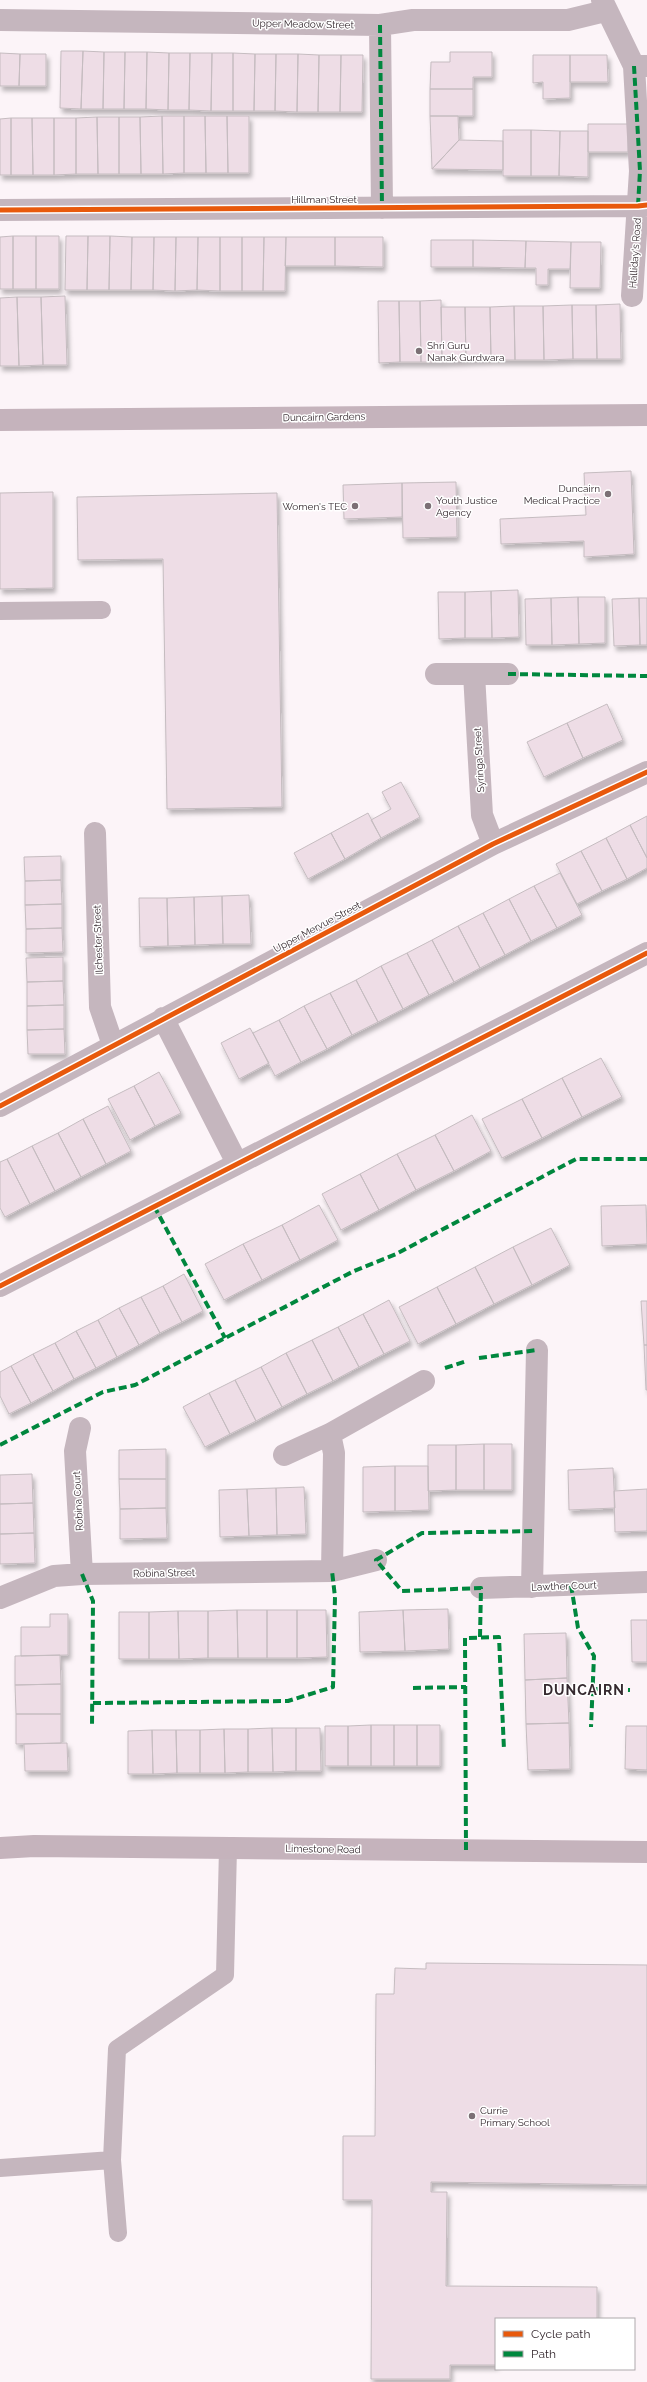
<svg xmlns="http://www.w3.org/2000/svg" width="647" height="2382" viewBox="0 0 647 2382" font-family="Raleway,sans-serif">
<defs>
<filter id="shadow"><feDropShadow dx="2.5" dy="4.5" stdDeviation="2" flood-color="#0004"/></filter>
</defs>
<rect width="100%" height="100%" fill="#fcf4f8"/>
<!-- building -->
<path fill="#eedde6" stroke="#c5bcc0" filter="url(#shadow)" d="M61,51H83L81,109L60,108Z
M83,51L104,52L103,109H81Z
M104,52H125L124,109H103Z
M125,52H147L146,109H124Z
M147,52L169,53L168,110L146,109Z
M450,52H492V77H473V89H430L431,62H450Z
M0,53L20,54L19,86H0Z
M169,53H190L189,110H168Z
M190,53H212L211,111L189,110Z
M212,53H233V111H211Z
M233,53L255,54L254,111H233Z
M20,54H46V86H19Z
M255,54H276L275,111H254Z
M276,54H298L297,112L275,111Z
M298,54L319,55L318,112H297Z
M319,55H341L340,112H318Z
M341,55H363L362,112H340Z
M533,55H570V98L543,99V82L533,83Z
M570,55H607L608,82H570Z
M430,89H473V116H430Z
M162,116L163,174H141L140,117Z
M162,116H184V173L163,174Z
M184,116H205L206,173H184Z
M205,116H227L228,173H206Z
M227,116H249V173H228Z
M430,116H458L459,140L432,169Z
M97,117L98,174H76V118Z
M97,117H119V174H98Z
M119,117H140L141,174H119Z
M11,118V175H0V119Z
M11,118H32L33,175H11Z
M32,118H54V175H33Z
M54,118H76V174L54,175Z
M588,124H628V152H588Z
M503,130H531V176H503Z
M531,130L560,131L559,176H531Z
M560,131H588V177L559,176Z
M459,140L503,141V170L432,169Z
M13,236V289H0V237Z
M13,236H36V289H13Z
M36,236H59V289H36Z
M66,236H88L87,290H65Z
M88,236H110L109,290H87Z
M110,236L132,237L131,290H109Z
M132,237H154L153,290H131Z
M154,237H176L175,291L153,290Z
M176,237H198L197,290L175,291Z
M198,237H220V291L197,290Z
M220,237H242V291H220Z
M242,237H264L263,291H242Z
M264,237H286L285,291H263Z
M286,237H335V266H285Z
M335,237H383V267L335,266Z
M431,240H473V267H431Z
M473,240L526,241L525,268L473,267Z
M526,241L571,242L570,269H548V285H536V268H525Z
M571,242H601L600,288H570Z
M65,296L67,365H43L41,297Z
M17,297L19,366H0V298Z
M17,297H41L43,365L19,366Z
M441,300L442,362H421L420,301Z
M378,301H399L400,362L379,363Z
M399,301H420L421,362H400Z
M620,304L621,359H597L596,305Z
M572,305H596L597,359H573Z
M572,305L573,359L544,360L543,306Z
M514,306H543L544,360H515Z
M514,306L515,360H491L490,307Z
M441,307H465L466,361L442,362Z
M465,307H490L491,360L466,361Z
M631,471L634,554L584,557V541L501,544L500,519L586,515L584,473Z
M456,482L457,537L403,538L402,483Z
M402,483V517L344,519L343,485Z
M53,492V588L0,589V493Z
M277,493L282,807L167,809L163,559L78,560L77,497Z
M518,590L519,637L492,638L491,591Z
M491,591L492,638H465V592Z
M438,592H465V638L439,639Z
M578,597L579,644L552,645L551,598Z
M578,597H605V643L579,644Z
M551,598L552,645H526L525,599Z
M639,598L640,645L614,646L612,599Z
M639,598H647V645H640Z
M607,704L623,740L583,758L567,723Z
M567,723L583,758L544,777L527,742Z
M401,782L420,817L381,838L371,820L391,809L382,792Z
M368,813L381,838L345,859L331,833Z
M647,816V858L630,825Z
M630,825L647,858V868L627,879L606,838Z
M331,833L345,859L308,879L294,853Z
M606,838L627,879L602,891L581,851Z
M581,851L602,891L577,904L556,864Z
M61,856V880L25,881L24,857Z
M560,873L582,915L557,928L534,886Z
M61,880L62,904L25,905V881Z
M534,886L557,928L531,941L509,899Z
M249,895L251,944H223L222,896Z
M222,896L223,944L195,945L194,897Z
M194,897L195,945L168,946L167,898Z
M139,898H167L168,946L140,947Z
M509,899L531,941L505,955L483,913Z
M62,904V928L26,929L25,905Z
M483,913L505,955L480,968L458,926Z
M458,926L480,968L454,982L432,940Z
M62,928L63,952L26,953V929Z
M432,940L454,982L429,995L407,953Z
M407,953L429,995L403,1009L381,966Z
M63,957V981L27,982L26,958Z
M381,966L403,1009L378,1022L356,980Z
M356,980L378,1022L352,1035L330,993Z
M63,981L64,1005L27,1006V982Z
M330,993L352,1035L327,1049L304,1006Z
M64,1005V1029L27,1030V1006Z
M304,1006L327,1049L301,1062L279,1020Z
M279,1020L301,1062L275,1076L253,1033Z
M250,1028L269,1063L239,1079L221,1043Z
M64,1029L65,1054H28L27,1030Z
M601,1058L622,1097L582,1117L562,1078Z
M159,1072L181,1113L155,1126L134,1086Z
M562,1078L582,1117L542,1138L522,1099Z
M134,1086L155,1126L130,1140L108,1099Z
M522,1099L542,1138L502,1158L482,1119Z
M108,1106L131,1151L106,1164L83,1119Z
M472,1115L491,1151L454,1171L435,1135Z
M83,1119L106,1164L81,1177L58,1133Z
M58,1133L81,1177L55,1191L32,1146Z
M435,1135L454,1171L416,1190L397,1154Z
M32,1146L55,1191L30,1204L7,1159Z
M397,1154L416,1190L379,1210L360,1174Z
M7,1159L30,1204L5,1217L0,1208V1162Z
M360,1174L379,1210L341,1230L322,1194Z
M319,1205L338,1240L300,1260L282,1225Z
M646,1205L647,1244L602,1246L601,1206Z
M282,1225L300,1260L262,1280L243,1244Z
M551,1228L570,1265L532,1285L513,1247Z
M243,1244L262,1280L224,1300L205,1264Z
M513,1247L532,1285L494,1304L475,1267Z
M475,1267L494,1304L456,1324L437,1287Z
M184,1274L203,1311L182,1322L163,1286Z
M163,1286L182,1322L160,1333L141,1297Z
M437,1287L456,1324L418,1344L399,1307Z
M141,1297L160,1333L139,1345L119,1308Z
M389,1300L410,1341L384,1354L363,1314Z
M641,1301H647V1345H644Z
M119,1308L139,1345L117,1357L98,1320Z
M363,1314L384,1354L359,1367L338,1327Z
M98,1320L117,1357L96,1368L76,1331Z
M338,1327L359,1367L333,1381L312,1340Z
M76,1331L96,1368L74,1379L55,1343Z
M312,1340L333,1381L307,1394L286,1353Z
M55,1343L74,1379L53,1391L33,1354Z
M644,1345H647V1390H646Z
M286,1353L307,1394L282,1407L261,1367Z
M33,1354L53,1391L31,1403L11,1366Z
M11,1366L31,1403L9,1414L0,1396V1372Z
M261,1367L282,1407L256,1421L235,1380Z
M235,1380L256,1421L230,1434L209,1393Z
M209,1393L230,1434L205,1447L183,1407Z
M484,1444V1490H456V1445Z
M484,1444H512V1490H484Z
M428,1445H456V1490L428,1491Z
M166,1449V1479H119V1450Z
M395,1466V1511L363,1512V1467Z
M395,1466H428L429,1510L395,1511Z
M613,1468L615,1508L569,1510L568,1470Z
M32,1474L33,1503L0,1504V1475Z
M119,1479H166V1508L120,1509Z
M304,1487L306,1534L277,1535L276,1488Z
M276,1488L277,1535L249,1536L247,1489Z
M247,1489L249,1536L220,1537L219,1490Z
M647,1489V1531L615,1532L614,1491Z
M33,1503L34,1533L0,1534V1504Z
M166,1508L167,1538L120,1539V1509Z
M34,1533L35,1563L0,1564V1534Z
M448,1609L449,1649L405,1651L403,1610Z
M237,1610H267V1658H238Z
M237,1610L238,1658H208V1611Z
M267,1610H297V1658H267Z
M297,1610H326L327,1657L297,1658Z
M403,1610L405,1651L360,1652L359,1612Z
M178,1611H208V1658L179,1659Z
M178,1611L179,1659H149V1612Z
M119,1612H149V1659H119Z
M50,1614H68V1655L21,1656V1627H50Z
M631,1620H647V1662H632Z
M566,1633L567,1678L525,1680L524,1634Z
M60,1655L61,1684L15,1685V1656Z
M567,1678L569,1723L526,1724L525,1680Z
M61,1684V1714H16L15,1685Z
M16,1714H61V1743L16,1744Z
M569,1723L570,1769L528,1770L526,1724Z
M371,1725V1766H348V1726Z
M371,1725H394V1766H371Z
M394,1725H417V1766H394Z
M417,1725H440V1766H417Z
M325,1726H348V1766H325Z
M626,1726H647V1770L625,1769Z
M272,1728L273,1772H248V1729Z
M272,1728H296V1771L273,1772Z
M296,1728H320L321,1771H296Z
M224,1729L225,1773H200V1730Z
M224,1729H248V1772L225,1773Z
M152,1730L153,1774H128V1731Z
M152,1730H176L177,1773L153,1774Z
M176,1730H200V1773H177Z
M67,1743L68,1771H25L24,1744Z
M426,1963L647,1965V2185L431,2182V2192H447L446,2286L597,2287V2319H496V2365H450V2379H371L372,2200H343V2136H375L376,1994H394L395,1968L426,1969Z"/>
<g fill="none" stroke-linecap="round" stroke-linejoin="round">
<!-- lane -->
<path stroke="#c5b6be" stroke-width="18" d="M0,611L102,610
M112,2160L118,2233
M0,2168L112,2160L117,2049L225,1975L228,1848"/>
<!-- street -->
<path stroke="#c5b6be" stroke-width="22" d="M602,0L634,66H647
M0,20L380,25L413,20H568L605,11
M380,25L382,208
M0,210L638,206L647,205
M632,296L640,171L634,66
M436,674H508
M474,674L482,815L493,844
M95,833L100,1007L113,1045
M163,1018L237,1163
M0,1106L493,844L647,772
M0,1286L647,953
M80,1428L75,1451L82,1574
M330,1434L334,1453L332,1571
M284,1455L330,1434L424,1381
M532,1587L537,1350
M481,1588L647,1582
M0,1598L54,1576L82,1574L332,1571L376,1560"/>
<!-- secondary -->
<path stroke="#c5b3bc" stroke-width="22" d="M0,420L647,415
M0,1848L34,1846L647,1852"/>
<!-- quiet -->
<path stroke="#00873e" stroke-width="4" stroke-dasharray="8 4" stroke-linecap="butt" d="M380,25L382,208
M634,66L640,171L638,206
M508,674L647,676
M154,1206L225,1338
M479,1358L537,1350
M445,1368L467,1361
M0,1445L103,1392L135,1385L354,1271L396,1254L576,1159H647
M82,1574L93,1601L92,1727
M571,1585L578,1628L594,1656L591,1727
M480,1637L481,1588L402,1591L376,1560L422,1533L533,1531
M413,1688L466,1687
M592,1689L630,1690
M93,1703L288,1701L333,1687L335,1597L332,1571
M466,1850L465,1638L499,1637L504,1750"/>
<!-- cycleway casing -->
<g stroke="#fff" stroke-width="8">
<path id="cycleway" d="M0,210L638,206L647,205
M0,1106L493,844L647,772
M0,1286L647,953"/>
</g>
<!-- cycleway -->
<use href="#cycleway" stroke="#e8590c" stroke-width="5"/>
</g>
<!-- markers -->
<g fill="#7b7075" stroke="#fff" stroke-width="1.5">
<circle cx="419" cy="351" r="4"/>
<circle cx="608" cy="494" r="4"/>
<circle cx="355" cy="506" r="4"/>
<circle cx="428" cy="506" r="4"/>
<circle cx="472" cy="2116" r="4"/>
</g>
<g text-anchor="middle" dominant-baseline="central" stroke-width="3" stroke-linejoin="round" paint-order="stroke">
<!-- street labels -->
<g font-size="10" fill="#35292f" stroke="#fff">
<text transform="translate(303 24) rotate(1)">Upper Meadow Street</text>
<text x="324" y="199">Hillman Street</text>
<text transform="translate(635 253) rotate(-86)">Halliday's Road</text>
<text transform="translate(324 417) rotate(-1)">Duncairn Gardens</text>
<text transform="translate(479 760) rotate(-93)">Syringa Street</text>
<text transform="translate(317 927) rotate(-28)">Upper Mervue Street</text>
<text transform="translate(98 940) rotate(-92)">Ilchester Street</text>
<text transform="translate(78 1501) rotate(-93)">Robina Court</text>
<text transform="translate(164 1573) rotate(-1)">Robina Street</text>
<text transform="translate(564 1586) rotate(-2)">Lawther Court</text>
<text transform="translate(323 1849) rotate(1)">Limestone Road</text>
</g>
<!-- poi labels -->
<g font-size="10" fill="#35292f" stroke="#fff" text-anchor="start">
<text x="427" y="345">Shri Guru<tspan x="427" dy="12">Nanak Gurdwara</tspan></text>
<text x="600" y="488" text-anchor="end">Duncairn<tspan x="600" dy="12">Medical Practice</tspan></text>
<text x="436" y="500">Youth Justice<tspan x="436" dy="12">Agency</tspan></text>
<text x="347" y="506" text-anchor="end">Women's TEC</text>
<text x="480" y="2110">Currie<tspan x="480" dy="12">Primary School</tspan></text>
</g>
<!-- district labels -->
<g font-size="14" font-weight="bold" letter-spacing="1" fill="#35292f" stroke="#fff">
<text x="584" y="1690">DUNCAIRN</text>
</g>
</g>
<!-- legend -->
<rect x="495" y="2318" width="140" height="52" fill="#ffffff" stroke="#aea9ac"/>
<rect x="503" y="2331" width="20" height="6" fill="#e8590c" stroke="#aea9ac"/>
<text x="531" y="2338" font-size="12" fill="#35292f">Cycle path</text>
<rect x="503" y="2351" width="20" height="6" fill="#00873e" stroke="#aea9ac"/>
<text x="531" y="2358" font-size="12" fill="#35292f">Path</text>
</svg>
